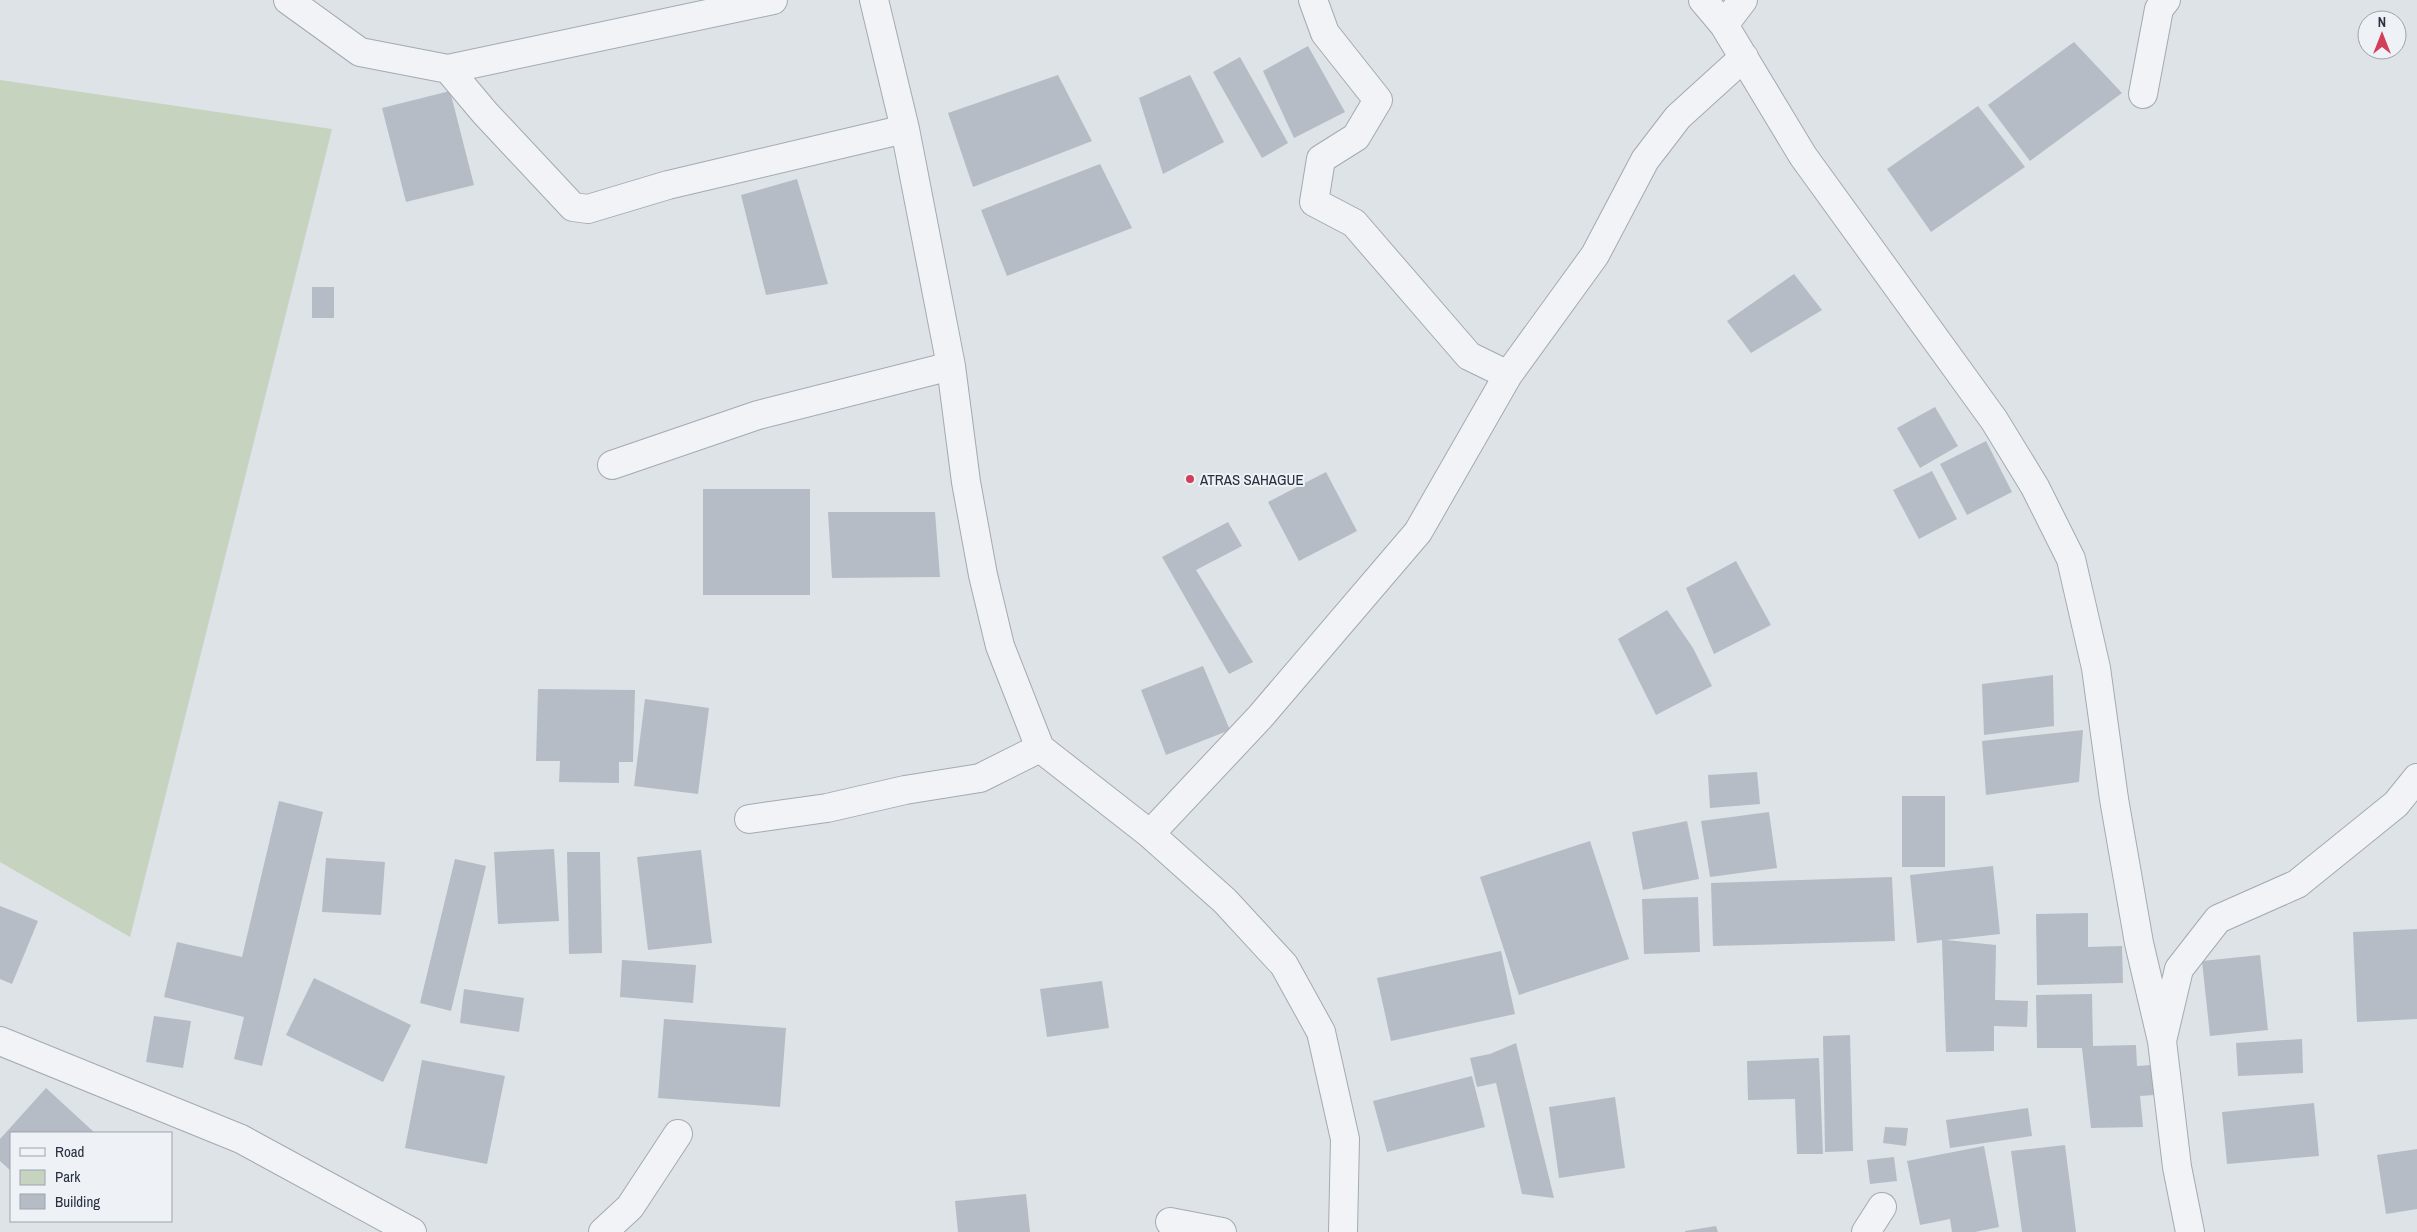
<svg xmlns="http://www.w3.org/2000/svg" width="2417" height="1232" viewBox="0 0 2417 1232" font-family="'Archivo Narrow',sans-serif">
<rect width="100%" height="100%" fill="#dee3e8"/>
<!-- green -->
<path fill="#c5d3bf" d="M0,80L332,129L130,937L0,862Z"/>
<!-- building -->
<path fill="#b5bcc5" d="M2074,42L2122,93L2030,161L1988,105Z
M1308,46L1345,112L1294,138L1263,71Z
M1240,57L1288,143L1262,158L1213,72Z
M1058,75L1092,141L973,187L948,113Z
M1190,75L1224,142L1163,174L1139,98Z
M450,91L474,185L406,202L382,108Z
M1978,106L2025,167L1931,232L1887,169Z
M1100,164L1132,228L1007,276L981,210Z
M797,179L828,284L766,295L741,195Z
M1794,274L1822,310L1751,353L1727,321Z
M312,287H334V318H312Z
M1935,407L1958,446L1920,468L1897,428Z
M1986,441L2012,492L1967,515L1940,464Z
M1932,471L1957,519L1919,539L1893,490Z
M1326,472L1357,531L1299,561L1268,502Z
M703,489H810V595H703Z
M828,512H935L940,577L832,578Z
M1228,522L1242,546L1196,570L1253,662L1229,674L1162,557Z
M1736,561L1771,625L1714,654L1686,588Z
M1667,610L1693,648L1712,686L1656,715L1618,639Z
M1203,666L1230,730L1166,755L1141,690Z
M2053,675L2054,726L1984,735L1982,684Z
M538,689L635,690L633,762H619V783L559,782L560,761H536Z
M645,699L709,708L698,794L634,786Z
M2083,730L2079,782L1986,795L1982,741Z
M1757,772L1760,804L1710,808L1708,775Z
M1902,796H1945V867H1902Z
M279,801L323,812L262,1066L234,1059L244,1017L164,997L177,942L242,957Z
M1769,812L1777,868L1710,877L1701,821Z
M1687,821L1699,879L1643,890L1632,832Z
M1590,841L1629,959L1519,995L1480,877Z
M554,849L559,921L498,924L494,852Z
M701,850L712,943L648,950L637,857Z
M567,852H600L602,953L569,954Z
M326,858L385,862L381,915L322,912Z
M455,859L486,866L451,1011L420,1003Z
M1993,866L2000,934L1946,940L1996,945L1995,1000L2028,1001L2027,1027L1994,1026V1051L1946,1052L1942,940L1917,943L1910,875Z
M1892,877L1895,941L1713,946L1711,883Z
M1698,897L1700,952L1644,954L1642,899Z
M0,906L38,921L12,984L0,979Z
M2088,913V947L2122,946L2123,983L2037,985L2036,914Z
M2417,929V1019L2357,1022L2353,932Z
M1501,951L1515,1014L1391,1041L1377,978Z
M2260,955L2268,1030L2210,1036L2202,961Z
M622,960L696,965L693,1003L620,997Z
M314,978L411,1025L383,1082L286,1035Z
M1102,981L1109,1028L1047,1037L1040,989Z
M464,989L524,998L519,1032L460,1023Z
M2092,994L2093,1046L2136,1045L2137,1066L2152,1065L2154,1095L2140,1096L2143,1127L2091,1128L2082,1048H2037L2036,995Z
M154,1016L191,1021L183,1068L146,1062Z
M664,1019L786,1028L780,1107L658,1098Z
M1850,1035L1853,1151L1825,1152L1823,1036Z
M2302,1039L2303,1073L2238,1076L2236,1043Z
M1516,1043L1554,1198L1522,1194L1496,1083L1477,1087L1470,1058L1490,1054Z
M1819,1058L1823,1154H1797L1795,1099L1748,1100L1747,1061Z
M422,1060L505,1076L487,1164L405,1148Z
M1472,1076L1485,1127L1387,1152L1373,1101Z
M46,1088L95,1133H11V1171L0,1161V1139Z
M1615,1097L1625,1168L1559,1178L1549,1107Z
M2314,1103L2319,1156L2227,1164L2222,1112Z
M2028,1108L2032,1136L1950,1148L1946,1120Z
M1885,1127L1908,1128L1906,1146L1883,1143Z
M2065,1145L2076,1232H2022L2011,1151Z
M1984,1146L1999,1227L1975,1232H1952L1950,1219L1920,1225L1907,1161Z
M2417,1149V1209L2386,1214L2377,1155Z
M1894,1157L1897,1181L1870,1184L1867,1160Z
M1026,1194L1030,1232H958L955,1201Z
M1716,1226L1718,1232H1685V1231Z"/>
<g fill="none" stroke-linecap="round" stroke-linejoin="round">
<!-- minor casing -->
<g stroke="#a3aab2" stroke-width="30">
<path id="minor" d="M288,0L360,52L448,69L773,0
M874,0L905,129L951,366L966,482L983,575L1000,646L1040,748L1150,834L1225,901L1284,965L1321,1032L1345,1139L1343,1232
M1313,0L1325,33L1378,100L1356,137L1321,159L1314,202L1354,223L1469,356L1508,375
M1703,0L1724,25L1803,156L1994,420L2035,487L2071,559L2096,668L2114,799L2139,943L2162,1041
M1724,25L1743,0
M448,69L485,113L573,207L588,209L668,185L905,129
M2143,94L2159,9L2166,0
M612,465L758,415L951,366
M749,819L827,808L905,790L980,778L1040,748
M1150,834L1260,717L1418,532L1508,375L1595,255L1645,160L1678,117L1744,57
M0,1041L241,1139L412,1232
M1170,1222L1222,1232
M603,1232L630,1207L678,1134
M1866,1232L1882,1207
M2190,1232L2177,1167L2162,1041L2179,969L2218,919L2297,884L2396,804L2417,778"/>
</g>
<!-- minor -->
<use href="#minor" stroke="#f1f3f7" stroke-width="28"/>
</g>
<!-- markers -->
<circle fill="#d33e59" stroke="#eef1f6" stroke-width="2" cx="1190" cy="479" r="5"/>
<g text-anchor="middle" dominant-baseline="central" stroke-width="4" stroke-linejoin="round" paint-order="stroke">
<!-- poi labels -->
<g font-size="15" fill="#273140" stroke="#eef1f6" text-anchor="start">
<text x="1200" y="479">ATRAS SAHAGUE</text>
</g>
</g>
<!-- legend -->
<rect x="10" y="1132" width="162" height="90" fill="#eef1f6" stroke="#9ea4ad"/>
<rect x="20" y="1148" width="25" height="8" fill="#f1f3f7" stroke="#9ea4ad"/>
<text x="55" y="1157" font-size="15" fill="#273140">Road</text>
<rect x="20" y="1170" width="25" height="15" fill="#c5d3bf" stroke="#9ea4ad"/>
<text x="55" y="1182" font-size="15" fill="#273140">Park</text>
<rect x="20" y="1194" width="25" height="15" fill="#b5bcc5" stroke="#9ea4ad"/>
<text x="55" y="1207" font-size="15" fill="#273140">Building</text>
<!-- north arrow -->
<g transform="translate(2382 35)"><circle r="24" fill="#eef1f6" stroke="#9ea4ad"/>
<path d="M0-4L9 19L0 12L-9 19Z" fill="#d33e59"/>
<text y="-8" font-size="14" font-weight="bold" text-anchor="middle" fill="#273140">N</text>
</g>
</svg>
